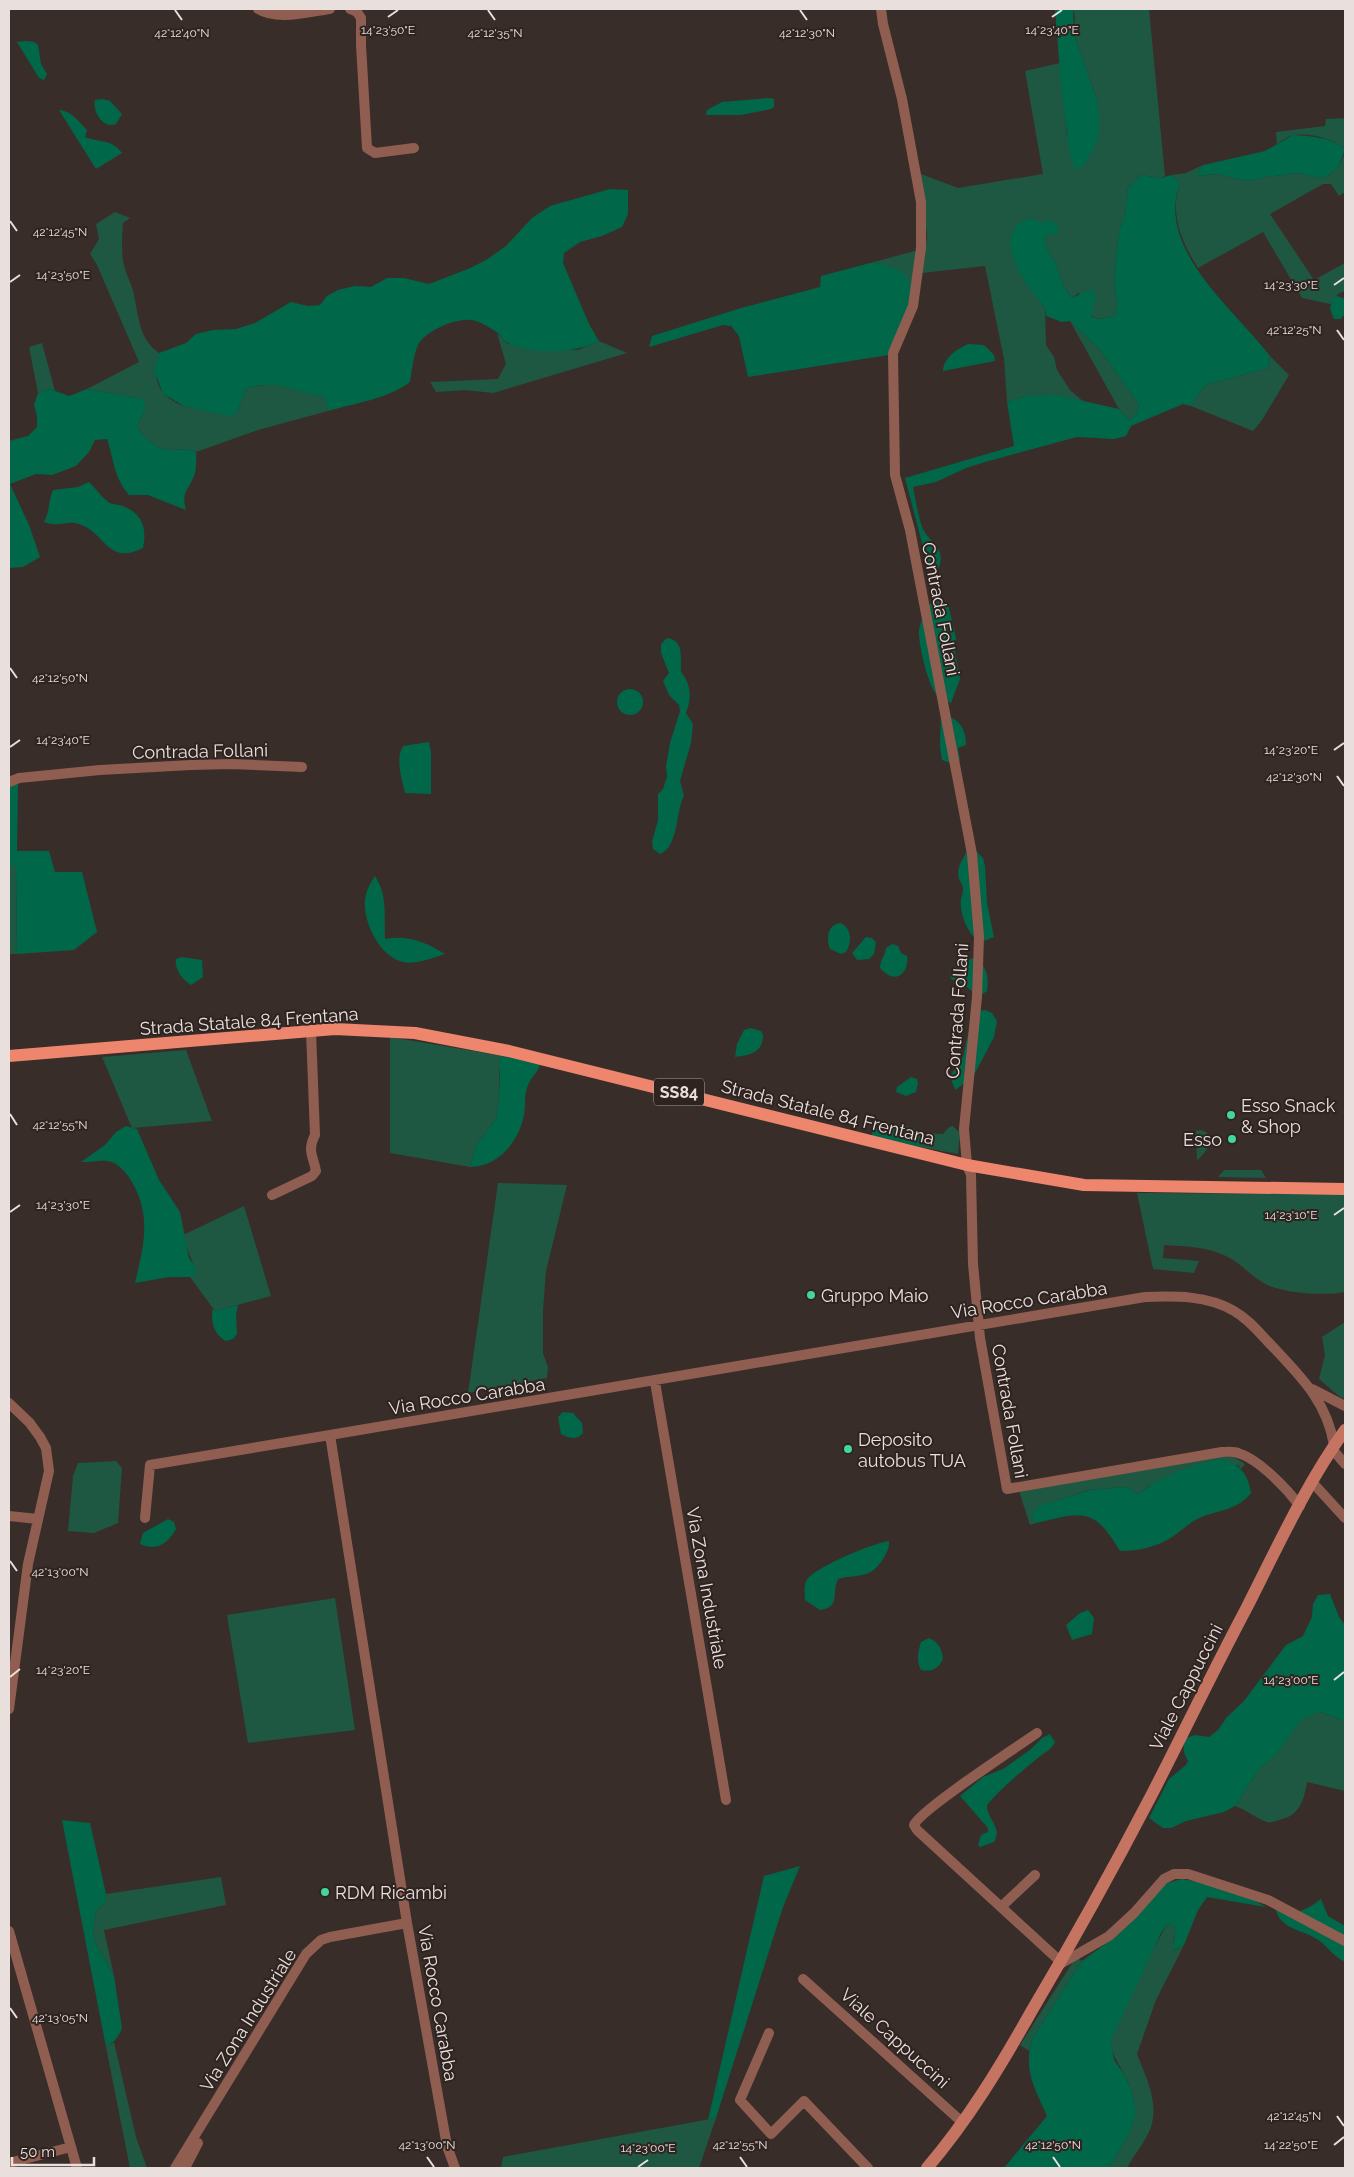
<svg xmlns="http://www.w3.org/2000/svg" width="1354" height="2177" viewBox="0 0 1354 2177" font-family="Raleway,sans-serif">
<rect width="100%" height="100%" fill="#392d2a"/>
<!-- green -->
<path fill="#1e5742" d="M1073,9H1149L1165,176L1160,178L1141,175L1128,188L1125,214L1119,231L1114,278L1117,303L1115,316L1100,319L1090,316L1091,312L1079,293L1072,298C1063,287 1061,278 1056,265C1052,255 1043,247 1045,236L1052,233L1035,219L1039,301L1045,308L1046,345L1054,357L1057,370L1070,390L1085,403L1025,396L1007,402L1004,359L985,266L922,273L927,236L921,174L958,188L1043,174L1025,71L1060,63L1067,136L1098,103L1074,34L1075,17Z
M1345,118V149C1332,139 1312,133 1295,135C1289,135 1282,141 1277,144L1276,132L1325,126L1326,119Z
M1345,153V192L1339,196L1331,184H1323L1270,214L1314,280L1345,263V291L1338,294L1330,304L1302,298L1263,232L1198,268C1182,243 1169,213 1180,183L1172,175L1186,173L1203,165L1199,170L1198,176L1215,174L1248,181L1266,177L1298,173L1318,178L1327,177L1339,166Z
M115,212L130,218L123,223C122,237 121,251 124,266C127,276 132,285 134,295C139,318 139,339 159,353C152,379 157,396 184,406C188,408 194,407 199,408C215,412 221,414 237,413L246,389C275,378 297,392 326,397L328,411L258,430L196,452C188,448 180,450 172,450C157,450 144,439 137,426L146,408L143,399L87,389L139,362L97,265L90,254L99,239L96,224Z
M918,250L910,297L896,270L874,262Z
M1070,321L1101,351L1139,405L1136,414L1129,420L1119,409Z
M497,333L508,344L578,350L599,341L627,353L493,393L465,390L436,392L430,382L498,379L506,364Z
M42,343L55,391L50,389L38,393L29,347Z
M1270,356L1289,375L1262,420L1253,431L1191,406L1200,391L1209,384L1268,368Z
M9,866H16L17,954H9Z
M390,1037L504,1056L499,1072V1100L496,1119L476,1146L470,1167L390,1153Z
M186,1050L212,1121L132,1128L102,1057Z
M953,1126L960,1133L958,1154L920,1147L926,1140L923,1133L943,1134L949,1127Z
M1201,1130C1218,1134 1206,1154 1197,1160L1196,1131Z
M1224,1170H1261L1266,1178L1218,1177Z
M498,1183L567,1185L546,1271L543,1310V1353L548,1367L547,1378L468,1393Z
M1137,1193L1345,1194V1292C1324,1296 1281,1294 1262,1282C1250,1275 1240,1263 1228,1257C1210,1247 1184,1246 1164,1245L1163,1258L1199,1261L1194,1273L1153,1269Z
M244,1206L271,1296L215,1311L190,1277H195C195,1262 186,1249 183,1235Z
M1345,1322V1399L1340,1397L1319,1379L1325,1355L1322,1337Z
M1220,1457H1234L1245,1464L1241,1469L1238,1465L1149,1486L1138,1494L1125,1487L1089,1490L1052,1502L1031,1517L1036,1523L1030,1525L1019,1491Z
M116,1461L122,1468L118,1523L94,1533L68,1531L73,1476L78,1463Z
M335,1598L355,1730L248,1743L227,1615Z
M1321,1712L1344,1721L1345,1791L1307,1782C1304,1801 1299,1816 1279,1820C1275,1821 1271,1823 1267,1822C1257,1819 1247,1810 1235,1806L1259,1769L1273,1758L1303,1717Z
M221,1877L226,1905L104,1930L114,1976L95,1943L93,1931L96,1911L106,1902V1894Z
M1168,1924L1177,1927L1174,1936L1173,1951L1184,1945L1156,2000L1137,2054C1146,2077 1159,2102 1151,2127C1146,2141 1134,2155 1127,2168H1109C1129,2132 1146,2118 1125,2076C1119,2063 1112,2057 1111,2042C1111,2029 1158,1937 1168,1924Z
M1076,1957L1082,1961L1032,2039L1029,2051L1020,2045Z
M114,2042L136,2137L147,2168H130L106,2047Z
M716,2118L699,2168H501L503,2157Z"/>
<!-- forest -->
<path fill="#016749" d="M1055,9L1073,10L1074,34L1098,103L1099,115V138L1083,167L1075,170L1070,155L1061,86Z
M26,41L34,42L38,45L41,64L47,74L44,80L39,78L17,42Z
M769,98L774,99V107L771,109L741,115H706L707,110L722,102Z
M102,99L110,101L122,114L116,124C103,129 92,111 95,100Z
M59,110C72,111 78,121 87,130L85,137C100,143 112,139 122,153L96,169Z
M1293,135C1312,136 1330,137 1345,149L1339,166L1327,177L1318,178L1298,173L1266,177L1248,181L1215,174L1198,176L1199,170L1203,165L1265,151Z
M1141,175L1160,178L1172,175L1180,183C1155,249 1235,310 1270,356L1268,368L1209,384L1200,391L1191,406L1183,404L1131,426L1126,436L1114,439L1077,437L985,462L966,468L936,482L913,487C915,497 919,522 924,531C932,544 947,550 938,569L932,568L926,558L905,478L1014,446L1007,402L1025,396L1057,395L1119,409L1129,420L1136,414L1139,405L1101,351L1070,321L1062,322L1046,316L1045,308C1030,290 993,244 1020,223C1028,217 1034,218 1042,223L1052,220L1058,227V233L1045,236C1043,247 1052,255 1056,265C1061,278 1063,287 1072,298L1091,289L1096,296L1091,317L1100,319L1115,316L1117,303L1114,278L1119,231L1125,214L1128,188Z
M610,189L628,190V214L622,227L602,236L580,242L564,253L563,263L589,324L599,341C577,353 533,355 510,344C505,342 502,338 499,334C493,329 479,321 472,320C456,318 426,330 418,345C413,356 412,371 410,382C388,399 355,403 328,411L325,397C297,392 273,378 246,389L237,413L227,416L184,406L163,394L154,370L159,353L186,343L196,334L213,330L236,329L255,323L291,302L308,306L320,305L327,296L338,290L355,286L371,287L387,278H404L429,284L468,269L486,260L506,246L532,218L550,206Z
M874,262C884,265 898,268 906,276C921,289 895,340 889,355L748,377L739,336L731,326L723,325L649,347L652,336L741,308L820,287L821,276Z
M1337,296L1345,299V314L1341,319H1334L1330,309L1332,299Z
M968,344L984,345L994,355L995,361L943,371C944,357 956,350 968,344Z
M50,389L69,396L87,389L144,399L146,408L137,426C144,439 157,450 172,450C180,450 188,448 196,452C196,460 197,468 194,476C188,491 181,492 186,510L148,495H129C114,478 114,460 107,439L95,440L89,452L76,466L52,475L36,474L10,484L29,525L40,557L23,567L9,568V441L28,436L37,427V416L34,405L38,393Z
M89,482C95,488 101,496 108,502C112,505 119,504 123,506C143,514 147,529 143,548C107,566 105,532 79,524C68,520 58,528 44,522C50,512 48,501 53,490L78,487Z
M941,601L947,604L949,608L956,638L955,652L960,679L951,703C947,701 940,699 937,695C928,686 918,643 919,630C921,620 924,613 930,604Z
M667,638C685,641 680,658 681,672C691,684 692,697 686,713L693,724L691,743L680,781L684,796C675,813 679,846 660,854L653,849L652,842L658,820V794L663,789L667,777L666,766L670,743L680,711L679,705L669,695L663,681L669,673L661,653V644Z
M617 702a13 13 0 1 1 26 0a13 13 0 1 1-26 0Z
M941,714C958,718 966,727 966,745L958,748L960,761L951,763L942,760L940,746Z
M429,742L431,752V794L405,793C402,778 395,760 403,746Z
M18,784L17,851H49L55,872H82L97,932L74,950L17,954L16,866H9V786Z
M976,851L983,858L985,866L987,903L994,937L981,942C968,936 959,913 961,898C962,895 963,893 963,890C963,885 961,883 959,879C956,869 962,860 966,853Z
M375,876C388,896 384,916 385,939C407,935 426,942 445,954C433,958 415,965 403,962C380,957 363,923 365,900C366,891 370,883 375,876Z
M841,923C852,929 852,942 846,952L841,954L830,949C826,939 827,924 841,923Z
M866,937L872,938L876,942L874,954L869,959L857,960L852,953Z
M892,944L898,946L901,953L907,956C909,966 903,980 890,976C886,974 883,971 880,968C880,960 885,956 886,948Z
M182,957L202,960L203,977L191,985C183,980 174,969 176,959Z
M972,958C987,963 989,976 987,991L980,996C968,990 965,983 951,979L950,976L953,969Z
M985,1010L992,1013L997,1021L994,1037L973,1077L955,1090L950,1076L963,1057L973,1012Z
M750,1028L761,1031L763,1035C763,1053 750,1055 735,1057L737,1044L744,1030Z
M504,1056L540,1065C537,1074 529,1079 527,1088C524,1096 526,1106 524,1115C519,1141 499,1167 470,1167L476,1146L496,1119L499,1100L500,1060Z
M911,1077L917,1079L918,1083L916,1092L906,1096L896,1092L897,1087Z
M887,1123C902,1125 919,1126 926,1140L920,1147L872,1136L873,1127L878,1124Z
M126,1126L137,1129L159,1180L180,1212L189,1258L195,1267V1277H169L135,1283C143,1248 152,1218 133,1184C129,1176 121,1166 112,1162C102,1159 92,1162 81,1162L105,1145L116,1132Z
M238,1305L236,1315L237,1334L233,1339L226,1341C214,1335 210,1321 213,1308L215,1311Z
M563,1412L573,1413L582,1423L583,1433C576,1441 569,1438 561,1434L558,1417Z
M1222,1459C1240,1465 1248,1473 1251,1493C1237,1511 1216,1510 1197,1519C1188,1524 1180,1532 1172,1537C1157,1547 1138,1551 1120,1551C1093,1506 1083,1512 1036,1523L1031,1517L1039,1506L1090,1490L1125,1487L1138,1494C1162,1476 1193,1464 1222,1459Z
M168,1519L174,1522L176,1529C167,1545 156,1551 140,1544L143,1533Z
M889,1541C890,1551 880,1566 871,1572C862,1577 848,1576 838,1579C831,1594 841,1607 820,1610L805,1600C805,1593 803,1584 808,1578C819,1566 873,1543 889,1541Z
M1330,1594L1339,1617L1345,1625V1726L1343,1725L1344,1721L1321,1712L1303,1718L1273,1758L1259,1769L1235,1806L1224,1812L1186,1821L1171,1828H1163L1149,1818L1169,1779L1186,1765L1188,1761C1183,1752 1182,1747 1186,1738L1195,1735L1209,1737L1218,1730L1227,1717L1244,1701L1286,1645L1303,1636L1312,1617L1313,1604L1318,1595Z
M1088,1610L1094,1618L1092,1634L1072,1640L1066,1625L1080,1613Z
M929,1638C939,1642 942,1650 943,1659C938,1669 932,1672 921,1670C916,1660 918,1652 921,1642Z
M1050,1734L1055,1742C1051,1751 1046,1751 1039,1757C1021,1772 1002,1787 987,1805C987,1821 1003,1826 994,1842L980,1847L978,1845L981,1835L988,1832V1828L960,1796L983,1777L1003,1769L1030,1750L1042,1738Z
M62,1820L90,1823L106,1894V1902L96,1911L93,1931L95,1943L114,1976L122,2028C119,2037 114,2042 106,2047Z
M800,1866L783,1907L716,2118L708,2120L764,1876Z
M1182,1879C1212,1884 1241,1892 1266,1907L1207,1897L1198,1910L1184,1945L1172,1951L1176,1927L1168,1924L1161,1933L1111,2040L1114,2060L1124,2074L1132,2092L1136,2112L1130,2132L1109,2168H1004L1047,2116C1035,2088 1023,2071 1032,2039L1082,1961L1116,1936L1167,1883Z
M1321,1899L1328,1916L1345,1926V1962C1331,1955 1329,1947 1317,1939C1303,1930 1280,1929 1276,1910C1297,1914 1304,1912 1321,1899Z"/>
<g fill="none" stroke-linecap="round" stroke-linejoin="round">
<!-- street -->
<path stroke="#905d51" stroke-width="10" d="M258,9C278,21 307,12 330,9
M350,9L357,12L361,18V45L367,148L375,153L414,148
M881,9L883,24L902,99L921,202V248L913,306L893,353L895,475L910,530L972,854L979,937L977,997L964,1129L967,1165L971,1175L973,1264L980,1338L1007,1489L1222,1452C1227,1452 1233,1451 1238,1453C1259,1459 1287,1489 1300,1506
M9,782L19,778L100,770L191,765L231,764L302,767
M272,1195L312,1176L316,1171C313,1155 307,1151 315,1135L311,1031
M655,1382L726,1800
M1312,1389L1345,1406
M9,1403L29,1422L40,1437L46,1448L49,1471L28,1564L9,1709
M1332,1449L1345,1464
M1313,1483L1345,1518
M9,1516L38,1519
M145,1518L150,1465L330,1435
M1037,1733C1017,1747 920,1810 914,1825L917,1830L1062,1963L1109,1936L1134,1913L1164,1879L1174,1874H1188L1268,1900L1345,1941
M1001,1907L1035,1875
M9,1931L77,2168
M803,1979L963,2123
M769,2033L740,2100L771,2134L804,2101L868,2168
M9,2163L71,2147
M175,2168L306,1954L321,1940L330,1937L407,1923
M185,2168L198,2143
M455,2168L447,2146L407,1923L330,1435C602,1390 873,1342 1145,1297C1175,1296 1207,1295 1234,1311C1250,1320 1261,1335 1273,1347C1302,1378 1327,1402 1334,1445"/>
<!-- secondary -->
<path stroke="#c57462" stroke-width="12" d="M927,2168C968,2120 1000,2067 1031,2012C1073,1941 1113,1869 1151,1796C1183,1734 1213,1671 1246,1609C1276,1550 1306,1484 1345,1430"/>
<!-- primary -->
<path stroke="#ee866e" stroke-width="12" d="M9,1056L335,1029L415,1033L509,1051L967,1165L1084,1185L1345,1189"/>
</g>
<!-- ticks -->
<path fill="none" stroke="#e9e0de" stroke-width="2" d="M175,10L182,20M488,10L495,20M800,10L807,20M388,17L398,10M1052,17L1062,10M10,221L17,231M10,282L20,275M1334,285L1344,278M1337,330L1344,340M10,668L17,678M10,747L20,740M1334,750L1344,743M1337,776L1344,786M10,1114L17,1125M10,1212L20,1205M1334,1215L1344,1208M10,1561L17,1571M10,1677L20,1669M1334,1680L1344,1672M10,2008L17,2018M1337,2116L1344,2126M1334,2145L1344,2137M427,2157L434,2167M740,2157L747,2167M1053,2157L1060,2167M638,2167L648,2160"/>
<!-- markers -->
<g fill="#43d4a0" stroke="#2f2320" stroke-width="2">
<circle cx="1231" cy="1115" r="5"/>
<circle cx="1232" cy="1139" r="5"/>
<circle cx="811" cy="1295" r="5"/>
<circle cx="848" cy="1449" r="5"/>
<circle cx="325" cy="1892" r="5"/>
</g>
<g text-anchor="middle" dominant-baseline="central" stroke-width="4" stroke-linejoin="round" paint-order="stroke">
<!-- shield labels -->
<rect fill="#2f2320" stroke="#b1a7a5" stroke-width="1" x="654" y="1078.5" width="50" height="27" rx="4"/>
<g font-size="16" font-weight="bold" fill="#e9e0de">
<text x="679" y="1092">SS84</text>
</g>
<!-- street labels -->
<g font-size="18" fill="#e9e0de" stroke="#2f2320">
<text transform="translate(941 609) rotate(79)">Contrada Follani</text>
<text transform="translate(200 751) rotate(-1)">Contrada Follani</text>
<text transform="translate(957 1011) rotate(-86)">Contrada Follani</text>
<text transform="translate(249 1021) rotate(-4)">Strada Statale 84 Frentana</text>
<text transform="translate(828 1112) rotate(14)">Strada Statale 84 Frentana</text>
<text transform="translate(1029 1300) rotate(-9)">Via Rocco Carabba</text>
<text transform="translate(467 1396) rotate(-9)">Via Rocco Carabba</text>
<text transform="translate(1010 1411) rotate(80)">Contrada Follani</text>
<text transform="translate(707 1588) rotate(80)">Via Zona Industriale</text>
<text transform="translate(1186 1687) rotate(-63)">Viale Cappuccini</text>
<text transform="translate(438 2003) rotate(80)">Via Rocco Carabba</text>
<text transform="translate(248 2020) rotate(-58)">Via Zona Industriale</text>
<text transform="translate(895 2038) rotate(42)">Viale Cappuccini</text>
</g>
<!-- poi labels -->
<g font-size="18" fill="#e9e0de" stroke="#2f2320" text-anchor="start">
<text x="1241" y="1105">Esso Snack<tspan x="1241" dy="21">&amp; Shop</tspan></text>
<text x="1222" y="1139" text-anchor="end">Esso</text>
<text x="821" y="1295">Gruppo Maio</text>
<text x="858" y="1439">Deposito<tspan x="858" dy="21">autobus TUA</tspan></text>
<text x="335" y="1892">RDM Ricambi</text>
</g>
</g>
<g font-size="12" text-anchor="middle" fill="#e9e0de" stroke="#2f2320" stroke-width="4" stroke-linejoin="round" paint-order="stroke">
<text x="388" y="34">14°23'50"E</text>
<text x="1052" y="34">14°23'40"E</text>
<text x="182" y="37">42°12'40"N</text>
<text x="495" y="37">42°12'35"N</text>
<text x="807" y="37">42°12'30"N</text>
<text x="60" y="236">42°12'45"N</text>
<text x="63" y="279">14°23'50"E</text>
<text x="1291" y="289">14°23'30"E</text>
<text x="1294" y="334">42°12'25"N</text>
<text x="60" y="682">42°12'50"N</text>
<text x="63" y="744">14°23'40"E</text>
<text x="1291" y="754">14°23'20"E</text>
<text x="1294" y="781">42°12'30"N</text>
<text x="60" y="1129">42°12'55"N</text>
<text x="63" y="1209">14°23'30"E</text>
<text x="1291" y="1219">14°23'10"E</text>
<text x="60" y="1576">42°13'00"N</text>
<text x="63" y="1674">14°23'20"E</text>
<text x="1291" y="1684">14°23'00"E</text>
<text x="60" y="2022">42°13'05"N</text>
<text x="1294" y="2120">42°12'45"N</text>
<text x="427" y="2149">42°13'00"N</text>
<text x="740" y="2149">42°12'55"N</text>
<text x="1053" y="2149">42°12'50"N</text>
<text x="1291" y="2149">14°22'50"E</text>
<text x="648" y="2152">14°23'00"E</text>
</g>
<!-- border -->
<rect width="1354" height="2177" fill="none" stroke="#e9e0de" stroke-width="20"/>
<!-- scale -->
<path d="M12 2157v8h82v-8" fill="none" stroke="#e9e0de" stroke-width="2.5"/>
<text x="20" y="2157" font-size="15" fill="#e9e0de" stroke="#2f2320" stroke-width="4" paint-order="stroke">50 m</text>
</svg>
